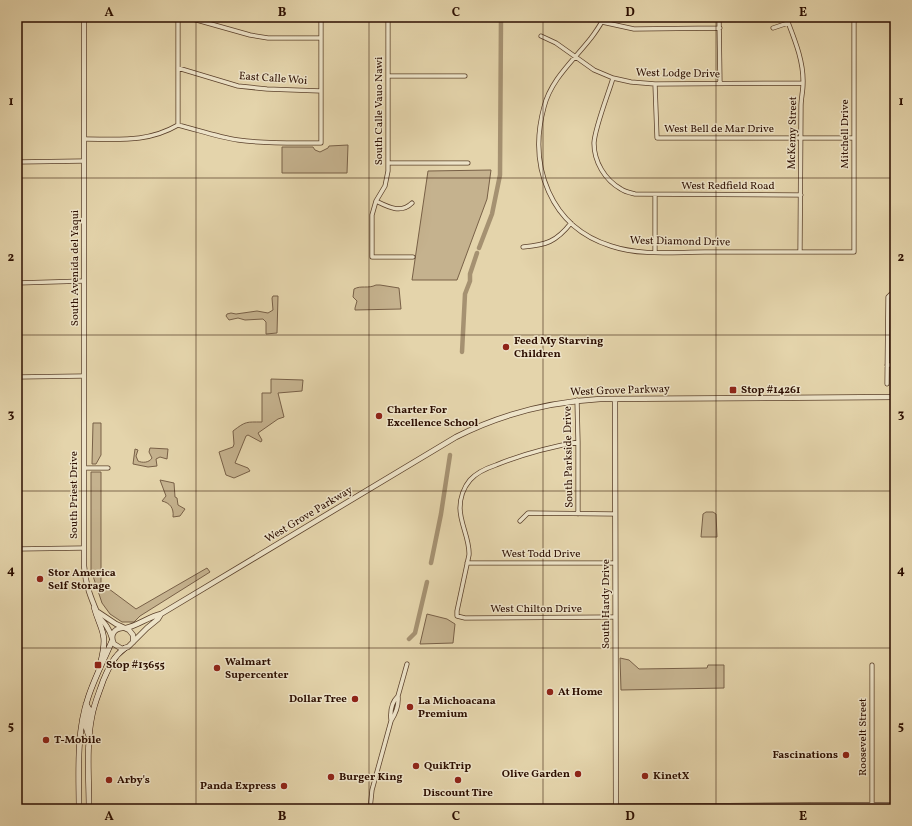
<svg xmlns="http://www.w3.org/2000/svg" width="912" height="826" viewBox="0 0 912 826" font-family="Vollkorn,serif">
<rect width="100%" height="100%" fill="#e4d4ab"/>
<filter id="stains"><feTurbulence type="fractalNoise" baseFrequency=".005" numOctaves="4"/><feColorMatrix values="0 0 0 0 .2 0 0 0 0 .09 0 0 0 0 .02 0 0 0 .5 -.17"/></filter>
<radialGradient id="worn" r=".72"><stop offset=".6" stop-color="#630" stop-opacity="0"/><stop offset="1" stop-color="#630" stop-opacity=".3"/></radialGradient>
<!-- green -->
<path fill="#c5b28e" stroke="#786047" d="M348,145L347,173H282V147H313L315,150L320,152L328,148L329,146Z
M491,170L487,199L457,280H412L428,171Z
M376,285H380L399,288L401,309L355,310V308L357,301L353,297L354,289C361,285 368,289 376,285Z
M273,296H278L277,333L266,334V322L263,319L245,320L238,318L229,320L226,316L227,314L231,313L236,314L257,311L268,313L273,310L272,298Z
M271,379L303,380L302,391L278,393L284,417L278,419L258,433L262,440L261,442L248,435L246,436L235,463L248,468L250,471L234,478L226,475L219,452L233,447L234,444L233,431C246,421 246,422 262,422V393H271Z
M93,423H101V455L96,464H92Z
M150,448L168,449L167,459L160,457L156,459L157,466L148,467L133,464L135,449L138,450L136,456L138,461C142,463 149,463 152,458L149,452Z
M91,472H101V583L136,609L207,568L210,572L140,616L134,622H122L110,614L102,603L91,570Z
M160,480L174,483L175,497L177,498L178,505L185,509L180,516L173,517C174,508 170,503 162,501L166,496Z
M706,512H713L716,514L717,537H701L703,514Z
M427,614L447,619L455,624L453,643L420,644Z
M620,658L629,660L639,669L707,668L708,665H724V688L621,690Z"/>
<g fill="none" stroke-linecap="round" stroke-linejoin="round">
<!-- canal -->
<path stroke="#a59171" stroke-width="4.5" d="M479,248L492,214L500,175L501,17
M462,352L465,294L470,281V274L477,253
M431,563L441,514L450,455
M409,639L415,633L427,582"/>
<!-- minor casing -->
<g stroke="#5a402b" stroke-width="5">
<path id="minor" d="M178,17V125
M186,17L250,35L268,38H321
M388,17V171L385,186L376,201L372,215V257H413
M604,17C601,25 596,31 591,38C574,60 551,79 544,107C528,166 550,227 611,246C641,256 674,252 705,252C754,252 804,252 854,252V17
M719,17L720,84
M786,17C794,38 804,61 803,84C803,91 801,99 801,106L800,252
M602,22L634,29L720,28
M773,28L788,23
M541,36L556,43L594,70L613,78L631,82L655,84L803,83
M178,68L238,86L267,89L321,91
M388,76H465
M613,78C608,95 595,127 594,143C594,162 605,180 621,189C625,192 631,193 635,194L801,195
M655,84L657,138H854
M84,139C118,139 147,143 178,125C198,130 218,137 238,140C266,144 293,143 321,143V17
M17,162L84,161
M388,163H468
M376,201C388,207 401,214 412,203
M523,247C546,245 556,242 571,223
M655,252V195
M17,283L84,281
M887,365H895
M17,377L84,376
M887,384L888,297L891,294H895
M577,400L578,442V514
M578,442C550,447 523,454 496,465C487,468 477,472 470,480C464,487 460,498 460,508C460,524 470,539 469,555L457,611V616L465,618L615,617
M84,468H108
M520,521L528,513L615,514
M17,549L84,548
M467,563H615
M872,665V809
M391,720C390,711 392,702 398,696
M370,809L372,790L391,721C396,713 399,705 398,696L407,664"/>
</g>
<!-- tertiary casing -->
<g stroke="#5a402b" stroke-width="6">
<path id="tertiary" d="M84,17V566C86,587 91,598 99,617C101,620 105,623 107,627C109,630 111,634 112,638
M615,399L616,809
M98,612L116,624L129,630L133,635V642
M122,628C113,629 110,636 114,644L122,649L128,647L147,628L158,619L161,614
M126,628C139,625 148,617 161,614L456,437C501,414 549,402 600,399L895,397"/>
</g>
<!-- secondary casing -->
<g stroke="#2c0e00" stroke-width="6">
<path id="secondary" d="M94,607C101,632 108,632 101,661
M86,704L89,709L86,727L88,734
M79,809C79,773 76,733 88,698C94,679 104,660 112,641
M89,809C89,779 86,745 92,716C94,704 99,693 103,681C109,667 113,657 125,648
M249,809L895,805"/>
</g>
<!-- minor -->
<use href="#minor" stroke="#ede3c8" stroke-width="3.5"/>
<!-- tertiary -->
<use href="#tertiary" stroke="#ede3c8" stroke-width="4.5"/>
<!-- secondary -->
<use href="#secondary" stroke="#ede3c8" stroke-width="5"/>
</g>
<!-- grid -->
<path fill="none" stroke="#2c0e00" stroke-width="1" stroke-opacity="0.55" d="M196,17V809M369,17V809M543,17V809M716,17V809M17,178H895M17,335H895M17,491H895M17,648H895"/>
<!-- markers -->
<g fill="#8f2418" stroke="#ede3c8" stroke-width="1.5">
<circle cx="506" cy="347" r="4"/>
<rect x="729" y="386" width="8" height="8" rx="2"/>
<circle cx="379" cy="416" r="4"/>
<circle cx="40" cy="579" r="4"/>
<rect x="94" y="661" width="8" height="8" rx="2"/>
<circle cx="217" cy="668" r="4"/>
<circle cx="550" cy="692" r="4"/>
<circle cx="355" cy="699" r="4"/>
<circle cx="410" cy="707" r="4"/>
<circle cx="46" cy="740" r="4"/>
<circle cx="846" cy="755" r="4"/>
<circle cx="416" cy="766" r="4"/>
<circle cx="578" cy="774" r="4"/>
<circle cx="645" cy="776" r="4"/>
<circle cx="331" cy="777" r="4"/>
<circle cx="109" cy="780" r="4"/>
<circle cx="458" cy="780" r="4"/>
<circle cx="284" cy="786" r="4"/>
</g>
<g text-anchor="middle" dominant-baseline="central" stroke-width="3" stroke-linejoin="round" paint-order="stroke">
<!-- street labels -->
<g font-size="11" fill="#2c0e00" stroke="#ede3c8">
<text transform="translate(678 74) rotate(1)">West Lodge Drive</text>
<text transform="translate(273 79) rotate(4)">East Calle Woi</text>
<text transform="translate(379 111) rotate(-90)">South Calle Vauo Nawi</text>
<text x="719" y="129">West Bell de Mar Drive</text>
<text transform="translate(793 133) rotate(-89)">McKemy Street</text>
<text transform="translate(845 134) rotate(-90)">Mitchell Drive</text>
<text x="728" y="186">West Redfield Road</text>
<text transform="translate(680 242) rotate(1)">West Diamond Drive</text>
<text transform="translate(75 268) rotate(-90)">South Avenida del Yaqui</text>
<text transform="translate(620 391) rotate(-2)">West Grove Parkway</text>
<text transform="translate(569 457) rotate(-91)">South Parkside Drive</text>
<text transform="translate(74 495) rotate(-90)">South Priest Drive</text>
<text transform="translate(309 515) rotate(-31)">West Grove Parkway</text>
<text x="541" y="554">West Todd Drive</text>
<text transform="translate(606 604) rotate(-90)">South Hardy Drive</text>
<text x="536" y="609">West Chilton Drive</text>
<text transform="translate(863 737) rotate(-90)">Roosevelt Street</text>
</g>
<!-- poi labels -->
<g font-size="11" font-weight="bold" fill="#2c0e00" stroke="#ede3c8" text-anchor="start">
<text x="514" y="341">Feed My Starving<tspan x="514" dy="13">Children</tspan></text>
<text x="741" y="390">Stop #14261</text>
<text x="387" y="410">Charter For<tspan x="387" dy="13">Excellence School</tspan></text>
<text x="48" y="573">Stor America<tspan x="48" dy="13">Self Storage</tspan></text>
<text x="225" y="662">Walmart<tspan x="225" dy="13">Supercenter</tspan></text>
<text x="106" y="665">Stop #13655</text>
<text x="558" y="692">At Home</text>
<text x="347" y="699" text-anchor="end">Dollar Tree</text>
<text x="418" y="701">La Michoacana<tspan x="418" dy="13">Premium</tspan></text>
<text x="54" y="740">T-Mobile</text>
<text x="838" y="755" text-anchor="end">Fascinations</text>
<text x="424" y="766">QuikTrip</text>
<text x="570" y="774" text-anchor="end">Olive Garden</text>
<text x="653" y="776">KinetX</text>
<text x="339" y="777">Burger King</text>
<text x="117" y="780">Arby's</text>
<text x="276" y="786" text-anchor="end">Panda Express</text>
<text x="458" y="793" text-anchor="middle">Discount Tire</text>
</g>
</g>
<!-- margin -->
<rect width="912" height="826" fill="none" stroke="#e4d4ab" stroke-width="44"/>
<rect x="22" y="22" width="868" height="782" fill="none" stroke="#2c0e00" stroke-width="1.5"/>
<g font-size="13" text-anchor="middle" font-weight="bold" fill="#2c0e00">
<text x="109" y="16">A</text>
<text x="282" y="16">B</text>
<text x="456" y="16">C</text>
<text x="630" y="16">D</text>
<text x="803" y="16">E</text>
<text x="11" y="105">1</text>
<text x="901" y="105">1</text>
<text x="11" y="261">2</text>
<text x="901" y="261">2</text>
<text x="11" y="418">3</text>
<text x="901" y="418">3</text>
<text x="11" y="574">4</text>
<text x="901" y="574">4</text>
<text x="11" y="730">5</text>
<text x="901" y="730">5</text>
<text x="109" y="820">A</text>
<text x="282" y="820">B</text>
<text x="456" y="820">C</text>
<text x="630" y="820">D</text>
<text x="803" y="820">E</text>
</g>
<rect width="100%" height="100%" filter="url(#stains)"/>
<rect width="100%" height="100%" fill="url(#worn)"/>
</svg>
